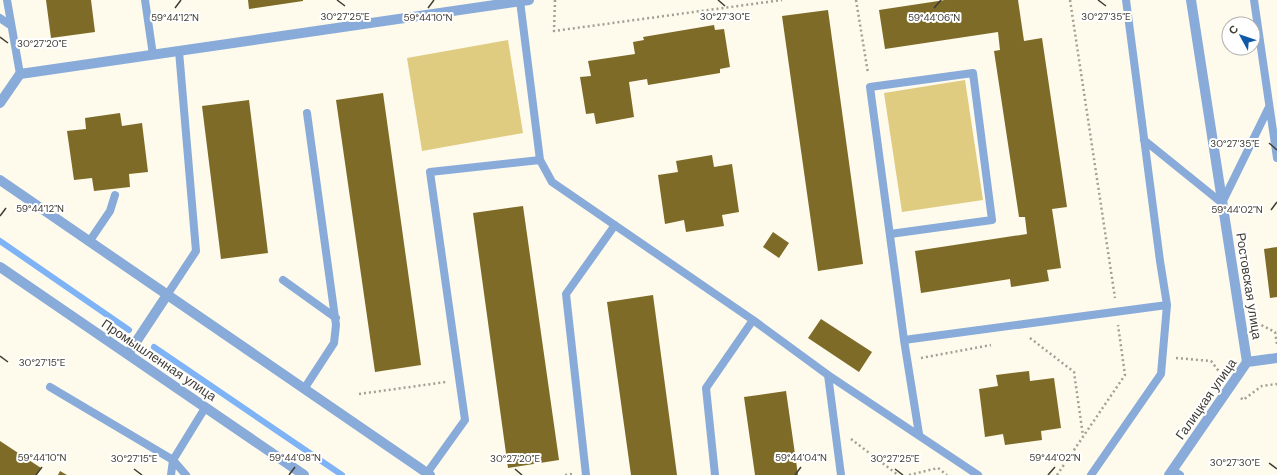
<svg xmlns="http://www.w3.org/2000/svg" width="1277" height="475" viewBox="0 0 1277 475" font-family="'DM Sans',sans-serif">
<rect width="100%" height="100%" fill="#fefaec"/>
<!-- green -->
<path fill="#e0cc81" d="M508,40L523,133L422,151L407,58Z
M965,80L983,200L902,212L884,93Z"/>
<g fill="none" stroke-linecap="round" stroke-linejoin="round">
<!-- stream -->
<path stroke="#7eb3f6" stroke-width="6" d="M0,241L129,330
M154,347L342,475"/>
</g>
<!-- building -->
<path fill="#7d6b27" d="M46,0H91L95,32L51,38Z
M248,0H303V1L249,9Z
M945,0H1018L1024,41L1042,38L1067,207L1052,209L1061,268L1047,270L1049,281L1011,287L1010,279L921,293L915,251L1027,234L1025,217H1019L994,51L1000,50L998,32L885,49L879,10Z
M828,10L863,264L818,271L782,16Z
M714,25L715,30L724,29L730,67L720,69V73L648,85L647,79L629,82L634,117L596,124L594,113L586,114L580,77L591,76L588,61L635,54L633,42L644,40L643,37Z
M383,93L421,365L375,372L336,100Z
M249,100L268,253L221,259L202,106Z
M120,113L122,126L142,123L148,172L129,174L130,187L94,191L92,178L74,180L67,131L86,129L85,118Z
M712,155L714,167L732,164L739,212L722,215L724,226L686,232L684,220L665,224L658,175L678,172L676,161Z
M523,206L559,460L508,468L473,213Z
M773,232L789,243L779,258L763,247Z
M1277,247V297L1270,298L1264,249Z
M653,295L677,475H631L607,302Z
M821,319L872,352L859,372L808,338Z
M1029,371L1030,381L1054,378L1061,428L1041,431L1042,440L1005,445L1003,434L985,437L979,389L998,386L996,375Z
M786,391L798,475H755L744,397Z
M0,441L41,468L36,475H0Z
M60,471L67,475H58Z"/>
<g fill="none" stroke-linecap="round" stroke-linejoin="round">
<!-- path -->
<path stroke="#a29f93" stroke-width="2.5" stroke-dasharray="2 3" stroke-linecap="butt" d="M555,0L554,31L782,0
M856,0L868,73
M1070,0L1115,298
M1257,323L1275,332L1277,344
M1030,338L1074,372L1083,436
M921,358L991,345
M1176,358L1211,361L1221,374
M359,394L446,382
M1241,398L1243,400L1262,386L1277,384
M851,439L898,475
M565,475L572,474
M909,475L938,468L947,475
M1057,475L1125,375L1118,325"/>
<!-- service -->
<path stroke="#88abd9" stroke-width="8" d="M7,0L20,74
M145,0L153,55
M1254,0L1277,158
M520,1L540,160L552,182L753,320L828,375L978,475
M0,18L10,25
M1144,140L1222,203L1269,107
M890,234L992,220L973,73L870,87L904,340L1167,305
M89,242L110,211L115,195
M283,280L336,318
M167,295L196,251L179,51
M904,340L919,434
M828,375L841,475
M50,387L173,460L186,475
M304,389L334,343L336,325L307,113
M1172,470L1180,475
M427,473L465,420L430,172L540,160
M171,475L173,460L205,408
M586,475L566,294L615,225
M715,475L706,388L753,320
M1091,475L1161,374L1167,305L1160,261L1126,0"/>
<!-- minor -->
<path stroke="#88abd9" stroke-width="10" d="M1191,0L1247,362
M0,103L20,74L529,0
M0,180L430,475
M0,267L304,475
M128,354L167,295
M1169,475L1247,362L1277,358"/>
</g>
<!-- ticks -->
<path fill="none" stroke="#3f3c33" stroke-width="1.5" d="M337,0L345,6M718,0L725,6M1098,0L1106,6M175,8L181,0M428,8L434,0M934,8L941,0M0,37L8,43M1269,143L1277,150M1271,210L1277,202M0,216L6,208M0,356L8,362M1269,463L1277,469M134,469L142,475M515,469L522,475M895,469L903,475M36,475L42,467M289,475L295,467M795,475L801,467M1048,475L1055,467"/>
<g text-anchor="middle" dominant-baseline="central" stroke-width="4" stroke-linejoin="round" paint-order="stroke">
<!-- street labels -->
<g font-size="13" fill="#3f3c33" stroke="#fff">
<text transform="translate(1249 286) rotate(81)">Ростовская улица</text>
<text transform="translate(159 360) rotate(34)">Промышленная улица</text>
<text transform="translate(1206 399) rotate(-55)">Галицкая улица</text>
</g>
</g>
<g font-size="10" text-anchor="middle" fill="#3f3c33" stroke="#fff" stroke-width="4" stroke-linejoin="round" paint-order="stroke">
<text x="345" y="20">30°27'25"E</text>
<text x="1106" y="20">30°27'35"E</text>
<text x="725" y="20">30°27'30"E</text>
<text x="175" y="21">59°44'12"N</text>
<text x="428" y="21">59°44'10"N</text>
<text x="934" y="21">59°44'06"N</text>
<text x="42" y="47">30°27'20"E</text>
<text x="1235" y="147">30°27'35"E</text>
<text x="40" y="212">59°44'12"N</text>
<text x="1237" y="213">59°44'02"N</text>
<text x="42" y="366">30°27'15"E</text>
<text x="42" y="461">59°44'10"N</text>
<text x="295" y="461">59°44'08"N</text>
<text x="801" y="461">59°44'04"N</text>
<text x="1055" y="461">59°44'02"N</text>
<text x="134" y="462">30°27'15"E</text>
<text x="515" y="462">30°27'20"E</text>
<text x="895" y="462">30°27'25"E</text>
<text x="1235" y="466">30°27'30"E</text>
</g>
<!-- north arrow -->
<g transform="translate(1241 36) rotate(310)"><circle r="19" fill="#ffffff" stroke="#b2b1ad"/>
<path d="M0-3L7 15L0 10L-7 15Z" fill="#1059a8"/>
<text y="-6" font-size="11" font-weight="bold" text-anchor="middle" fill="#3f3c33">С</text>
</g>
</svg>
